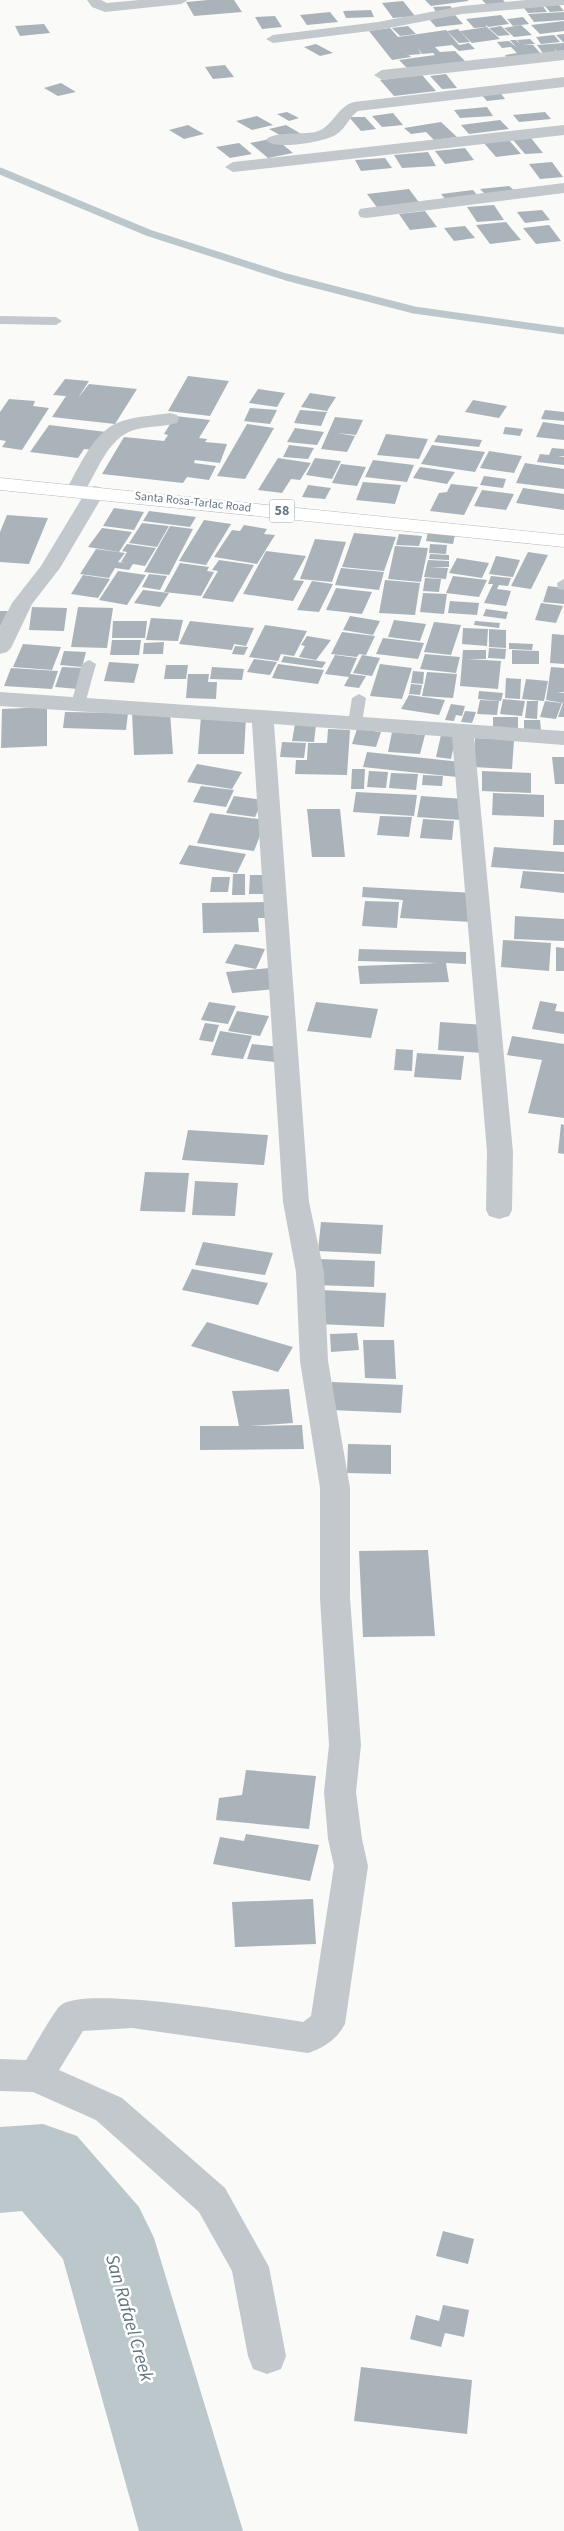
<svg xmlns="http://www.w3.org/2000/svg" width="564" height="2531" viewBox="0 0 564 2531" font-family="'Source Sans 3',sans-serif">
<rect width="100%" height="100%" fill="#fafaf8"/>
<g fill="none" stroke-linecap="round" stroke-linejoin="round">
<!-- stream -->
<path stroke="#bbc7cb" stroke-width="7" d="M0,171L149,233L286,277L414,310L564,331"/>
<!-- river -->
<path fill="#bbc7cb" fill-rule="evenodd" d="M43,2124L77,2136L139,2207L154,2238L243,2531H139L63,2259L22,2211L0,2213V2127Z"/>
</g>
<!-- building -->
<path fill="#aab3b9" d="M208,0H234L242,12L194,16L186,2Z
M425,0H468V1L431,6Z
M482,0H503L507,4L488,6Z
M403,1L415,16L393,18L382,3Z
M558,4L564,11L550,12L544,5Z
M542,5L547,12L528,13L523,7Z
M450,6L454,10L436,12L433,7Z
M371,10L374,17L346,18L343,11Z
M330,12L338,22L307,25L300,15Z
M564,12V20L534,22L528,14Z
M455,15L463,24L436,27L428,18Z
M501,15L509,24L488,27L486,25V27L474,28L466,19Z
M275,16L282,27L262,29L255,17Z
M523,17L529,24L513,26L507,19Z
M564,21V31L540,34L531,25Z
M44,24L50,33L20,36L15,26Z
M521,25L532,35L514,37L504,28Z
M408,26L416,34L400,36L392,28Z
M501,26L510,35L498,36L489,28Z
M487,27L500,39L472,43L460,31Z
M390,28L398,37L391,38L446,30L459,45L469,43L475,49L459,51L452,45L435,47L440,52L455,51L468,64L409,70L399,60L435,55L433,53L422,54L418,48L421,54L409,55L403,50L411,57L392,60L369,31Z
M458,29L470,42L459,43L447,31Z
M564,34V54H560L554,48L559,55L545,56L537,45L564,43L556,35Z
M554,35L560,42L541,44L536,37Z
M530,39L535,44L522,45H533L543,56L509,60L505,55L517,53L511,47L502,48L497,42L509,41L516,47L510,40H516L520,44L517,40Z
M316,44L333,53L320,56L304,47Z
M225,65L234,77L213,79L205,67Z
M446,74L457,88L442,89L430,76Z
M422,75L436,91L394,96L380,80Z
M61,83L76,92L58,96L44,88Z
M499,91L505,99L487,101L480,93Z
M487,107L493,116L460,118L454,110Z
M287,112L299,118L289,121L277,114Z
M545,112L551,119L519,122L513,115Z
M393,113L403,125L382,127L372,116Z
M257,116L273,125L252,130L236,121Z
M349,117H365L376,129L361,131Z
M500,120L509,129L469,134L461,125Z
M441,122L457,137L434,140L426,132L411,134L404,128Z
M188,125L204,134L184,139L169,130Z
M286,125L303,135L287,139L269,129Z
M275,138L293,153L268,158L250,143Z
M531,138L543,153L525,154L513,140Z
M509,140L521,154L496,157L484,143Z
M239,143L252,154L230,158L216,147Z
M465,148L474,160L445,164L435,151Z
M428,152L436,166L402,168L394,155Z
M385,158L392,168L361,171L355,160Z
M552,162L563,177L540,179L529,164Z
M509,186L516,192L487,196L480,189Z
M409,189L421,205L379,210L367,194Z
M473,190L479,197L447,201L441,194Z
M494,205L504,220L477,222L467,207Z
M542,210L550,220L525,223L517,212Z
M425,211L437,227L410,230L399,214Z
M506,222L521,240L490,244L476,225Z
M549,225L561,241L536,244L523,228Z
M465,226L475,238L454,241L444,228Z
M188,376L229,381L210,416L168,411Z
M65,379L89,381L78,398L89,384L137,389L115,424L52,417L66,396L53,395Z
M258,389L285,393L277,407L249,403Z
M310,393L336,397L327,411L301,407Z
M9,399L35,401L33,406L49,408L22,450L2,447L6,441L0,440V412Z
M473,400L507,406L499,418L465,412Z
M250,408L277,410L270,424L244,421Z
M300,410L327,412L321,426L294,423Z
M545,410L564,412V421L541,419Z
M175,416L210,420L199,438L207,439L205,442L227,444L220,463L195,460L194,463L216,466L209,480L187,477L183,483L102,474L124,437L164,441L168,435L164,434Z
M335,417L363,420L356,435L337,433L355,436L347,452L321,449Z
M543,422L564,425V440L536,437Z
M247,424L274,428L245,479L217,476Z
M49,425L106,432L94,450L84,449L78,458L30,452Z
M505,427L523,429L520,436L503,434Z
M295,428L324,432L317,445L287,442Z
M386,434L428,439L419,459L377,455Z
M438,435L482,440L479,447L434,442Z
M289,445L314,448L308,459L283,457Z
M432,445L485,452L475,472L421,464Z
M552,448L564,449V456H558L564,457V465L537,462L540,454L549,455Z
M489,451L522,456L514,473L480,468Z
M278,458L311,463L300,480L291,479L282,493L258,490Z
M315,458L341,461L332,479L306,475Z
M373,460L414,465L407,482L365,477Z
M525,463L564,469V489L516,483Z
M341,464L366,467L357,486L332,483Z
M420,467L455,472L447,484L413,478Z
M484,476L506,479L503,488L480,485Z
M363,482L401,485L395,504L356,500Z
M451,484L478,487L464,515L430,511L439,493L447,492Z
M308,485L331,488L325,499L302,497Z
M523,488L564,494V510L516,503Z
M482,490L514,494L506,510L474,506Z
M114,508L144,512L134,530L103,526Z
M149,511L196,517L190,527L143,521Z
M7,515L48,518L29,564L0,562V532Z
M204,520L231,524L206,565L179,561Z
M142,523L169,526L157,547L129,543Z
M244,525L267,529L264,534L275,535L257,564L214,557L232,530L240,531Z
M170,526L193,529L169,575L144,572Z
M102,528L132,532L119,552L88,547Z
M428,532L455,535L453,544L426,541Z
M354,533L396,537L384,571L342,567Z
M399,534L422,536L419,546L396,545Z
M315,539L346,542L332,582L300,579Z
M127,544L156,548L145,566L133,564L129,570L115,568L109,578L80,574L96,549L125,553L118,562L125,563L121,562L127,552L122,551Z
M430,544L447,545L446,554L429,553Z
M395,546L428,548L421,582L388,579Z
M266,551L306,556L293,580L304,581L293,601L243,594Z
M528,552L548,555L531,589L511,586Z
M430,554L449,555V560L429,559Z
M496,556L520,560L513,577L489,574Z
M457,558L489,563L482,578L449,573Z
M219,560L254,565L233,602L202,598L218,571L212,570Z
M428,560L449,561V567H430L448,568L446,579L424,577Z
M180,563L209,567L207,571L214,572L201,596L164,592Z
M341,568L384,572L379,590L335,585Z
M118,571L146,575L127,605L99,600Z
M149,574L167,576L160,590L142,587Z
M83,575L110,579L98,598L71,594Z
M453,576L487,580L479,597L446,593Z
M491,576L511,578L508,586L499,585L497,589L511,591L506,606L484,603L493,584H488Z
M425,578L441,579L439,592L423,591Z
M385,580L420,583L415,615L379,613Z
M312,581L333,584L319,612L297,610Z
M548,586L564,588V604L543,602Z
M336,588L372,592L362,614L326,610Z
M143,590L169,593L160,607L134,603Z
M423,593L447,594L444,614L420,612Z
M450,601L479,603L477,615L448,613Z
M541,603L563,606L556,623L535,620Z
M32,607L67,608L64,631L29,630Z
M78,607L113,608L107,648L71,647Z
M486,609L508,612L506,619L483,616Z
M0,611H8L0,627Z
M350,616L380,621L373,635L343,630Z
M151,618L183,620L178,641L146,640Z
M394,620L426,624L420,641L388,637Z
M113,621H147L145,638H112Z
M190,621L254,628L246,646L234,644L232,650L179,644Z
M475,621L500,623L499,628L474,625Z
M434,622L461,625L451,655L424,652Z
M265,625L307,631L294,656L281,654L278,661L249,657Z
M463,628L488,629L487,646L462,644Z
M489,629L506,630V648L489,647Z
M342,632L375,636L366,655L359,654L357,657L331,654Z
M552,634L564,635V664L550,663Z
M307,636L331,640L316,660L299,657L305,646L301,645Z
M383,638L424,643L418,659L376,654Z
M112,640H141L139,655H110Z
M164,642L163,654H143L144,643Z
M509,643L533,644L532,650L509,649Z
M23,644L61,647L52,670L13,667Z
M235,646L248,647L244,655L232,654Z
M489,648L506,649L505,659L488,658Z
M463,650H486V659H467L501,661L498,689L460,686Z
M512,650L539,651V664H512Z
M64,651L86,652L82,667L60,665Z
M425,654L460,657L456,673L420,669Z
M335,655L357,658L350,674L366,676L359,688L344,686L349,677L325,674Z
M362,655L380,658L372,676L353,673Z
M284,656L326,662L322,668L281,662Z
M254,659L277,662L270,675L247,672Z
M109,662L139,664L134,683L104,681Z
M278,664L324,670L318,684L272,678Z
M380,664L412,668L402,699L370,696Z
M166,665H188L186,679H164Z
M62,667L84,668L78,689L55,687Z
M212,667L244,669L242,680L210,679Z
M551,667L564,668V692H557L564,693V717H558L563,703L546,700Z
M11,668L58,671L52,689L4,686Z
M413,671L424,672L423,684L411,683Z
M427,672L457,674L453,698L422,696Z
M188,674H209L208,682H217L216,699L186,698Z
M506,678L521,679L520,699L505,698Z
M526,679L548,681L544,701L522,699Z
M411,684L422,685L420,695L409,694Z
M479,691L503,693L501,701L478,699Z
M409,695L445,700L439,715L401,709Z
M503,699L525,701L522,716L500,714Z
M480,700L499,701L497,715L477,714Z
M527,701H538L537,719L525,718Z
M545,701L562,703L556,719L540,717Z
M451,704L465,706L462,716L456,715L454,721L445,720Z
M47,707V746L1,748L2,709Z
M465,711L476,712L472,723L461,722Z
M65,712L128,713L126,730L63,728Z
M170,712L173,754L134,755L132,713Z
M201,716L246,717L244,754H198Z
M493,717H518V730L493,729Z
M524,720H540L541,730H524Z
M295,724L316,725L314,742L292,741Z
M328,729L350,730L347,775L295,774L296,760H307L308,743H327Z
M357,729L381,732L376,747L352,744Z
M392,732L425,735L420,754L388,752Z
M441,735L456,736L451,759L436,757Z
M475,738L514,740L512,769L473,767Z
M282,742L306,743L304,758L280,757Z
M367,752L461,762L457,777L363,767Z
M552,757H564V784H555Z
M197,764L242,772L232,789L187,782Z
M352,769H365L364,789H351Z
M369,771L388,772L386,788L367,787Z
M482,771L531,773V793L482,791Z
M391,773L418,774L416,790L389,788Z
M423,775L443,776L442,786L422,785Z
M201,786L234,790L226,807L193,802Z
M356,792L417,795L414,816L353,812Z
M493,793L544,795V817L492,815Z
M234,796L263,800L255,817L226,813Z
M421,796L464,799L461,820L417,817Z
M307,809H340L345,857H312Z
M210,813L266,820L254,851L197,843Z
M380,816L412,817L409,837L377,835Z
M423,819L454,821L452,840L420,838Z
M554,820H564V845H553Z
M189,845L246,854L237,873L179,864Z
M494,847L564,852V872L491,867Z
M523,871L564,874V893L520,888Z
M233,874H245V895H232Z
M250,875H269L268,894H249Z
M212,877H230L228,892H210Z
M363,887L475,893L472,922L400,918L403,900L362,897Z
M365,901L399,902L397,928L362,926Z
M269,902L270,918H258L259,932L203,933L202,903Z
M515,916L564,919V941L514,939Z
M503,940L551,943L549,971L501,967Z
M235,944L265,949L256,969L225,963Z
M556,947L564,948V971H556Z
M359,949L466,952V964L446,963L449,982L360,984L358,966L438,963L358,961Z
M270,968L276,989L232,993L226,972Z
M540,1001L557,1004L555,1011L564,1012V1034L532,1029Z
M209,1002L236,1006L228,1024L201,1020Z
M316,1002L378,1009L371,1038L307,1031Z
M237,1011L269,1016L260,1036L228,1031Z
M440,1022L485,1025L483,1053L438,1050Z
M205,1023L219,1025L213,1042L199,1040Z
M220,1031L252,1036L243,1059L211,1055Z
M512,1036L564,1044V1118L528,1113L542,1060L507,1055Z
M252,1044L280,1047L275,1062L247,1059Z
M396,1049L413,1050L412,1071L394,1070Z
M417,1053L464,1056L461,1080L414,1077Z
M561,1124L564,1125V1154L558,1153Z
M188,1130L268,1135L264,1165L182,1160Z
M145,1172L189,1173L185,1212L140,1211Z
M195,1181L238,1183L235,1216L192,1215Z
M321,1222L383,1225L381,1254L318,1251Z
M203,1242L273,1253L265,1275L195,1265Z
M317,1259L375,1261L374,1287L315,1285Z
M192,1269L268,1283L258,1305L182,1290Z
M321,1290L386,1293L384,1327L318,1324Z
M207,1322L293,1347L278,1372L191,1346Z
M357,1333L359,1350L331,1352L330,1334Z
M363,1340H394L396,1379L365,1378Z
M332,1382L403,1385L401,1413L330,1410Z
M289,1389L293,1423L250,1426L302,1425L304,1449L200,1450V1426H239L232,1391Z
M348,1444L391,1445V1474L347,1473Z
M428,1550L435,1636L363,1637L359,1551Z
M246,1770L316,1776L309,1829L216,1820L219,1798L242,1795Z
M246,1834L319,1845L310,1881L213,1864L220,1837L244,1841Z
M313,1899L316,1944L235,1947L232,1902Z
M443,2231L474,2239L468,2264L436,2256Z
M443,2305L469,2310L464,2337L445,2333L441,2347L410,2339L416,2315L439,2321Z
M361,2367L472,2380L467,2434L354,2421Z"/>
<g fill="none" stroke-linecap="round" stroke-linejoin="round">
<!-- highway casing -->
<g stroke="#b4b9bd" stroke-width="1">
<path id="highway" d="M0,478L564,535V547L0,490Z"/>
</g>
<!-- lane -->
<path fill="#c3c8cc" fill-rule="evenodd" d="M0,316L56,317L62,321L56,325L0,324Z
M564,579V590L558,589L557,583Z
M89,660L96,664L85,704L78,708L73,707L71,704L82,664Z
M359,694L366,698L362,723L355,727L348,723L352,698Z"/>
<!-- street -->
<path fill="#c3c8cc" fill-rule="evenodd" d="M87,0H101L107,3L139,0H188L181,4L105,12L92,7Z
M526,0H564V5L462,14L378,30L273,43L266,39L273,35L378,22L462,6Z
M564,50V60L382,80L374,75L382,70Z
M564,77V87L358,111C349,117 346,128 337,134C326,142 274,151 266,140C272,131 303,135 315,132C333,128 336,107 354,102Z
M564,125V135L233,172L225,167L233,162Z
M564,183V193L366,218L360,217L358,213L360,209L366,208Z
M170,413L177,415L179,419L177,423C163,427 147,426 134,430C107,438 97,473 83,494H69L66,490C79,468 92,434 117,423C133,416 153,416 170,413Z
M95,486L102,488L105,492L60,568L32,604L11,648L7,652L0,654V627L12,603L41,566L88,488Z
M0,692L564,731V745L474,738L513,1152L512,1210L509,1216L499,1219L489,1216L486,1210L487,1152L452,737L274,724L309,1202L324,1272L328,1361L350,1488V1598L361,1745L356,1792L362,1839L368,1866L345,2024C337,2039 324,2048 308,2053L132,2028L83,2031L59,2070L122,2098L225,2188L269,2267L286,2356L281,2369L267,2374L253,2369L248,2356L232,2271L199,2212L96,2120L33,2092L0,2091V2059L26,2060C33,2049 53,2012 61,2005C88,1985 263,2016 303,2022L311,2016L334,1866L328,1839L324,1792L329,1745L320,1598V1488L300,1361L296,1272L283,1202L252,723L0,706Z"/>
<!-- highway -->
<use href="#highway" fill="#fff" fill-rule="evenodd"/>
</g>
<g text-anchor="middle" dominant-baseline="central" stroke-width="5" stroke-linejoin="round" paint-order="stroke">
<!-- far-street labels -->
<g font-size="12" fill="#657683" stroke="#fff">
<text transform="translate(193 502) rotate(6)">Santa Rosa-Tarlac Road</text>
</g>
<!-- shield labels -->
<rect fill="#fff" stroke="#939fa8" stroke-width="1" x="269.5" y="499.5" width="25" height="23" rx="4"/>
<g font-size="14" font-weight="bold" fill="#657683">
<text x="282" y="511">58</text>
</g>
<!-- near-water labels -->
<g font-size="19" font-style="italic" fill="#60757c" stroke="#fff">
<text transform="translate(129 2318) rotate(74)">San Rafael Creek</text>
</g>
</g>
</svg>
